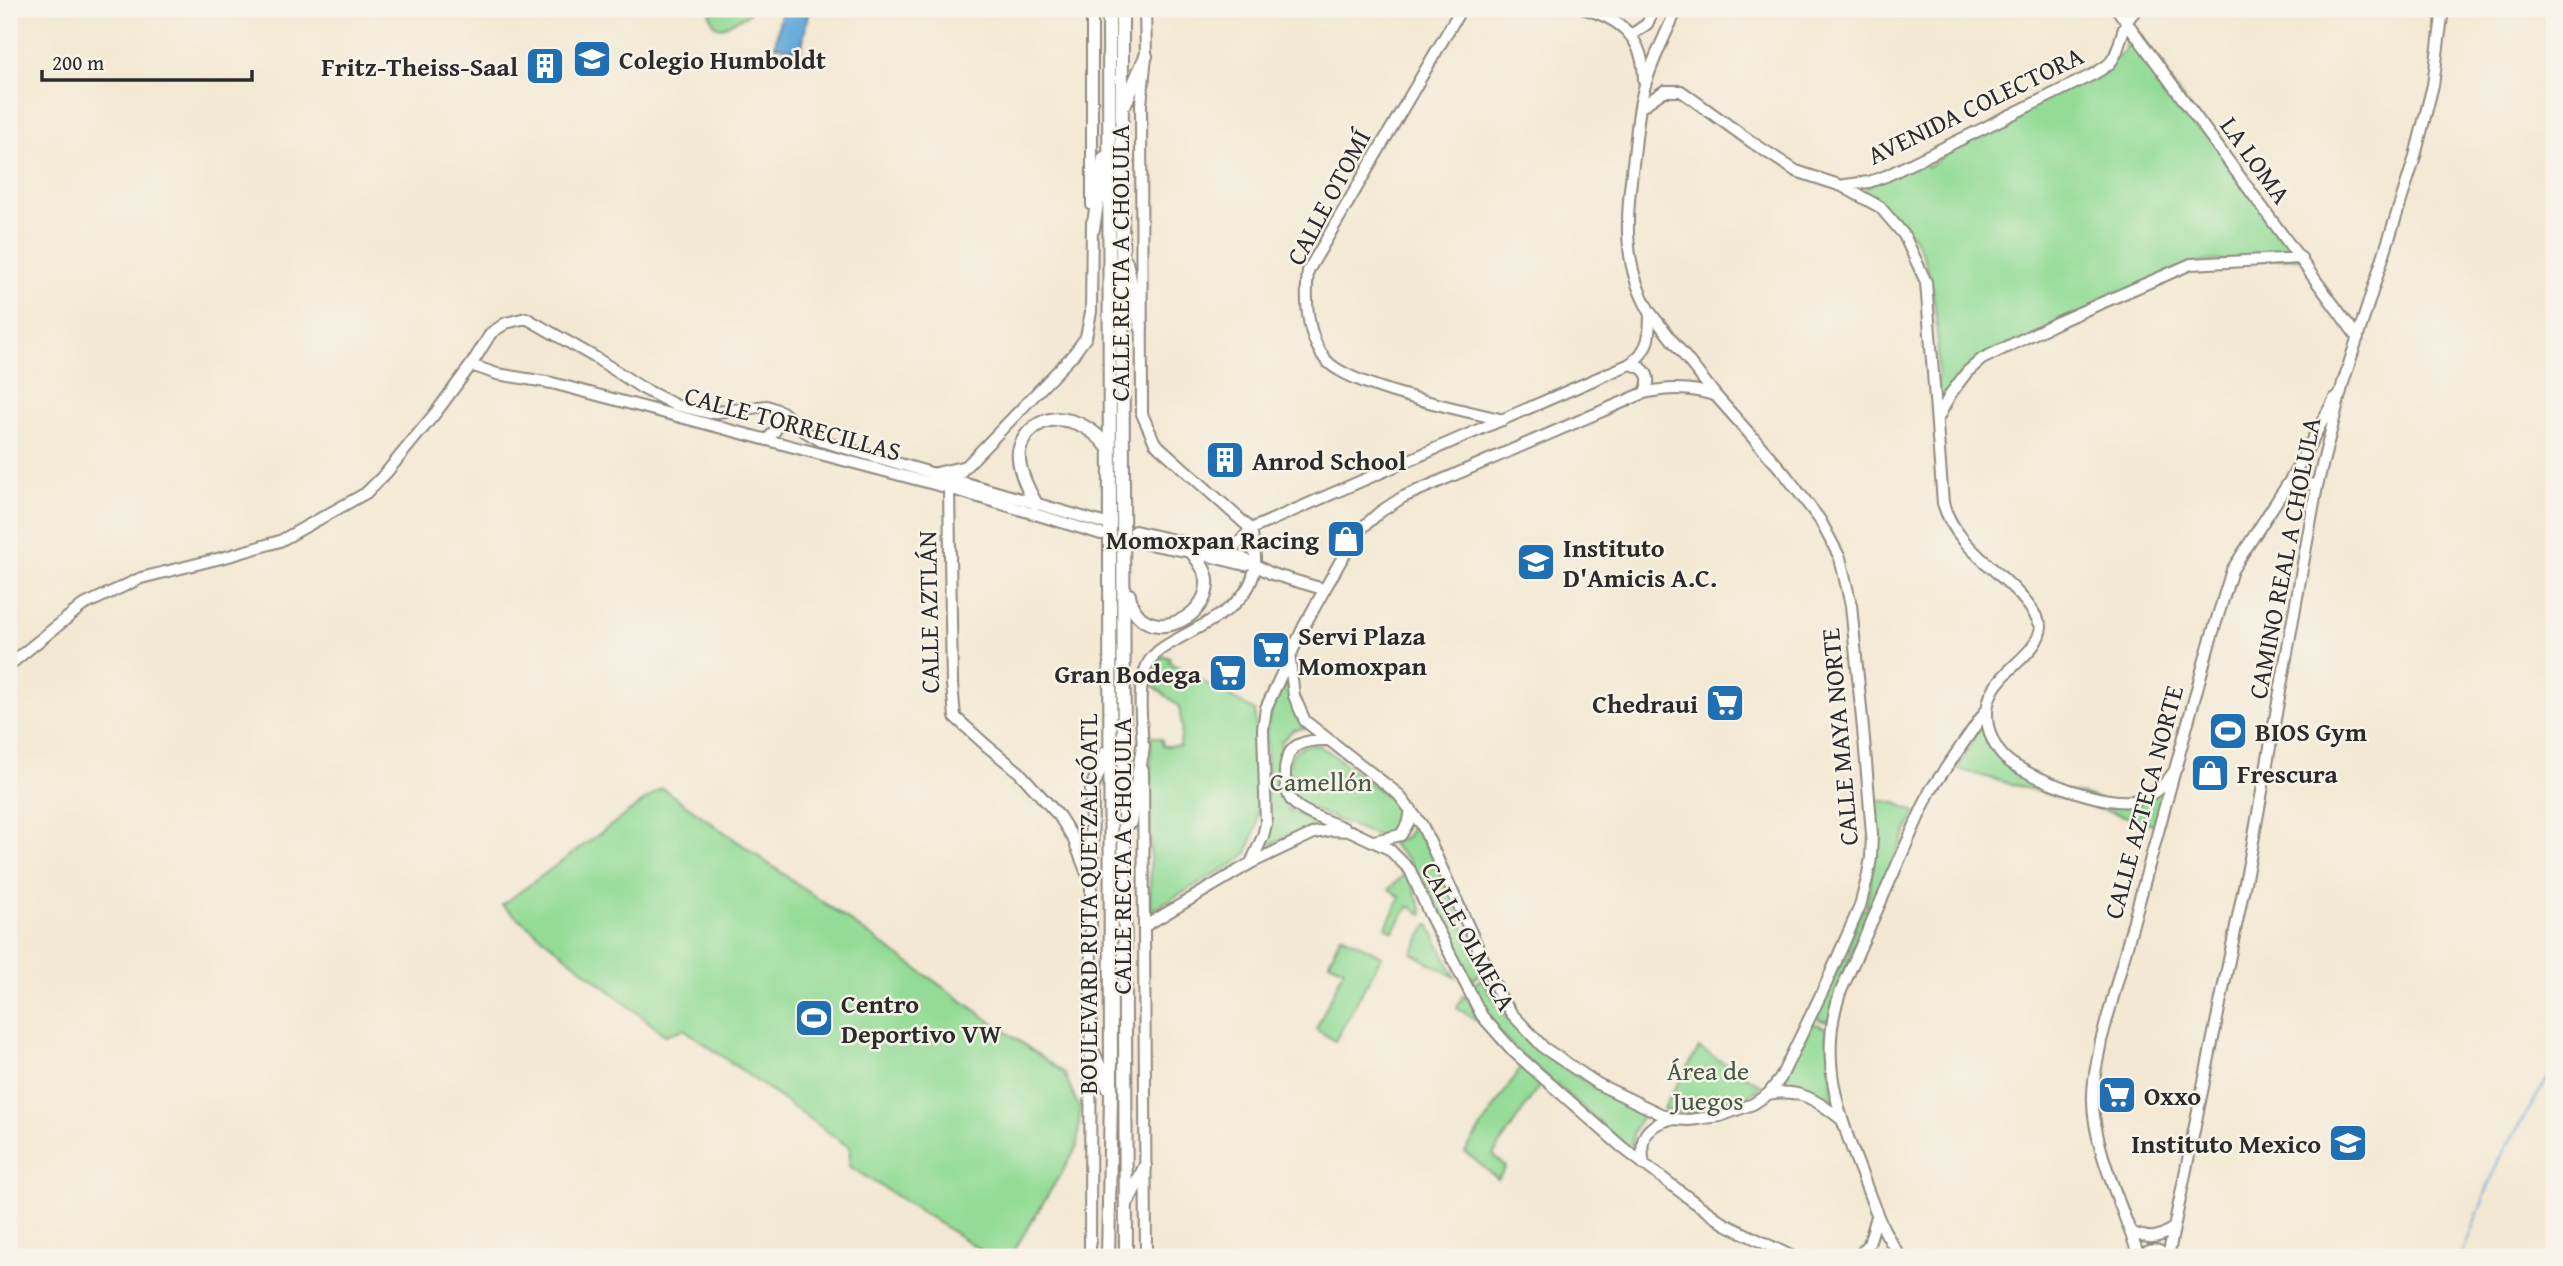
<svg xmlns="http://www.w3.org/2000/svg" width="2563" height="1266" viewBox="0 0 2563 1266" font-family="'Gentium Book Plus',serif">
<rect width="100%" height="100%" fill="#f7f3e8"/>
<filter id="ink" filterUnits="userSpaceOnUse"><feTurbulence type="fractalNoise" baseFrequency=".0143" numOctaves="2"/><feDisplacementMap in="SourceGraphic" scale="14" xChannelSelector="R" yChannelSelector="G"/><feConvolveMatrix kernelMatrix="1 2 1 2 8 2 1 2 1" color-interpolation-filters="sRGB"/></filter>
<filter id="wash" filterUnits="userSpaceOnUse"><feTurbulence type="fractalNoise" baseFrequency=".00686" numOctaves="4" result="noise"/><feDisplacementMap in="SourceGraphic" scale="28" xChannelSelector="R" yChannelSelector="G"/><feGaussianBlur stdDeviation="1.57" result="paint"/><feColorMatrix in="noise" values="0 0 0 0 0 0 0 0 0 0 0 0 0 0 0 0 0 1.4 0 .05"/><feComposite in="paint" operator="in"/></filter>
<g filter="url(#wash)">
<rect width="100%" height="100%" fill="#f3e8d3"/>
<!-- green -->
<path fill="#93db96" stroke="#5f8360" stroke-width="2" d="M715,9H749L750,11L749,14L721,28L715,26L710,14Z
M2125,21L2301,258L2205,261L1982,359L1937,420C1938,368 1943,278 1912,235C1900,219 1879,205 1863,192L1872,183L1921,161L1927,167L2001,119L2094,74L2124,52L2127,44Z
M1162,655L1170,658L1169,662L1255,711L1257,825L1247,853L1235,863L1150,911L1151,736L1162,739L1163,746H1180L1182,727L1179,706L1154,686L1151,680Z
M1287,679L1297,714L1305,728L1293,730L1281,742L1283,795L1288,809L1312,822L1314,829L1287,835L1263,851L1268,826L1266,730L1274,702Z
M1981,723H1984C1998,779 2035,783 2085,795C2096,798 2115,807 2127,804C2140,801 2154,793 2167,787L2156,825L1958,769Z
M1307,745H1317L1328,751L1396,803L1405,813L1402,830L1377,836L1302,805L1294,797L1290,785V758L1296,750Z
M662,788L1064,1073L1080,1110L1077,1147L1010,1257H992L849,1166L850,1148L684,1029L665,1035L502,905Z
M1878,800L1896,803L1916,812L1871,907L1866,906C1874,870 1878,839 1876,803Z
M1413,823L1417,826L1438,866L1481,969L1482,974L1469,981H1465L1409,860L1391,844L1407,836Z
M1407,872L1423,913L1422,914L1409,906L1393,931L1386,927L1400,897L1389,889Z
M1862,909L1869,910L1850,957L1830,1022L1819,1020L1817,1015Z
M1428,924H1429L1455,977L1412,953Z
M1341,935L1382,956L1335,1041L1316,1029L1344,969L1329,962Z
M1482,979L1503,1013L1543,1052L1582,1079L1644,1112L1633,1132L1631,1150L1514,1048L1481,1012L1469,987Z
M1463,995L1469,1000L1484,1025L1457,1008Z
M1813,1023L1827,1028L1834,1109L1808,1090L1779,1088Z
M1699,1048L1762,1086C1735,1108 1698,1119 1663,1109Z
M1521,1067L1540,1082L1539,1086L1493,1155L1506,1167L1498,1179L1465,1152Z"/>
<!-- water -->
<path fill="#65a9da" stroke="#486a82" stroke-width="2" d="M782,9H809L801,51L775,46Z"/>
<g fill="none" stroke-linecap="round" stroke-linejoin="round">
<!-- stream -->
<path stroke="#65a9da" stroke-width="2" d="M2461,1257L2499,1159L2554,1068"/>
</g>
</g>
<g filter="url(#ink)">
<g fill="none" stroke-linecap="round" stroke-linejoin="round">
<!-- secondary casing -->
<g stroke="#8f8a7f" stroke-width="14">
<path id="secondary" d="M1092,9V205
M1461,9L1308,271C1305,300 1306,334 1325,359C1347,387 1464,410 1503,420
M1585,9C1623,20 1644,39 1644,81
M2117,9L2358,338
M1631,35L1647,24L1654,9
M1641,107L1664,91H1681L1753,143L1796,171L1842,186L1880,207L1904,235L1926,282L1943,503C1958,556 2019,577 2041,626C2038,663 1978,673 1988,726C1990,737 1997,751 2006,759C2028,778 2108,808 2137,800C2156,795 2167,783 2177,767
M1845,185L1869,182L1886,176L2094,74C2099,71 2104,68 2109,64C2123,49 2118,28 2135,11L2133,9
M1630,364C1647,367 1653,379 1644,393
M471,365L497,374L552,383L949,488L1101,534
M1937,420L1951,393L1967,372L1982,359L2058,322L2191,264L2301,258
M767,440L775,431L782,412
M932,474L966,466
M2291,479L2317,486
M1135,531L1221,551L1242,558L1272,574L1323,589
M1133,541L1192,552L1245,565
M1221,551L1237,545L1251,529L1630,364C1650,350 1650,334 1650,312
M1290,661L1294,696L1305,721L1398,794L1422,825L1500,996L1512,1014L1544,1048L1598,1084L1671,1119L1689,1120L1720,1116L1753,1104L1768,1094L1780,1079L1826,984L1860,906L1867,879L1871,858L1872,834L1865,750L1851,605L1840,558L1820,520L1785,474L1717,397L1650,312C1620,262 1627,211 1634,156C1637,132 1638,106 1646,82C1654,57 1666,33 1677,9
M9,665L82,606L141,578L229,556L280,541L366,493L386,473L437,411L471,365L491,333L506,323L526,318L596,358L642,388L675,405L709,413L767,406L782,412L806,432L821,441L1103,523
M1327,740C1299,740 1284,746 1285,777C1286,786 1287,797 1294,803C1302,813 1331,822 1344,828
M1143,754C1143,727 1136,694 1146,668C1151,654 1163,647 1176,640C1206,622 1251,606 1255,566C1256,554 1253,541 1251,529L1155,443L1142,414L1141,104L1146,56L1145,9
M1143,770L1146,1257
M1374,841L1401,835L1409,821L1411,809
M1251,863L1263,836L1266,824L1263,729L1266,708L1304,626L1340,562L1363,527L1380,512L1403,497L1644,393C1669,387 1692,387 1716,396
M1145,926L1251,863L1314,833L1331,830L1351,831L1389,849L1410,870L1429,913L1482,1016L1514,1052L1623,1148L1690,1199L1725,1224L1793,1257
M1768,1094C1799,1088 1817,1100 1841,1119
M1644,1165C1639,1138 1644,1126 1671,1119
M2131,1232C2148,1239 2157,1240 2173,1228
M1090,1257L1091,884L1073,838L1059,816L1019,772L987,746L955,717L952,684L949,488L952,481L1073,355L1086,337L1091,312L1092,222
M1858,1257L1869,1244L1877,1216
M1901,1257C1883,1234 1874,1207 1864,1180C1840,1118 1817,1060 1840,993L1930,791L1987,709
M2139,1257C2124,1209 2091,1145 2093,1095C2093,1077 2098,1059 2101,1041L2209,645L2232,570L2291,479L2335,398
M2139,1257C2148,1250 2158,1246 2166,1257
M2168,1257L2250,858L2317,486L2343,383L2414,160L2433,85L2443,9"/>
</g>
<!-- primary casing -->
<g stroke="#8f8a7f" stroke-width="16">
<path id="primary" d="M1122,9C1121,425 1125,841 1126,1257
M1125,104L1146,56
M1093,229L1104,158
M1126,262L1141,327
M1036,504C1028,490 1017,468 1019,451C1020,445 1025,436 1029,432C1053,406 1092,424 1109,449
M1129,595C1139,649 1210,622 1207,580C1206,570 1198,560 1192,552
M1131,822L1143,746
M1091,884L1092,788L1106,753
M1090,1045L1109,1089
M1128,1201L1145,1167
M1108,1257L1111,1095L1109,9"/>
</g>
<!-- secondary -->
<use href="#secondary" stroke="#fff" stroke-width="10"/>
<!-- primary -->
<use href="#primary" stroke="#fff" stroke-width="12"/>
</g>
</g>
<!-- icons -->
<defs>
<g id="school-square" transform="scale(2.0125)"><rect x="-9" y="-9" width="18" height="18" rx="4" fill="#1f6fb2" stroke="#f7f3e8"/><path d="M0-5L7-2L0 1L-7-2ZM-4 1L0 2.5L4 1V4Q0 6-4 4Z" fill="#fff"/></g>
<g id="building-square" transform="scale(2.0125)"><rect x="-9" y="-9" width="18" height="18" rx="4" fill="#1f6fb2" stroke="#f7f3e8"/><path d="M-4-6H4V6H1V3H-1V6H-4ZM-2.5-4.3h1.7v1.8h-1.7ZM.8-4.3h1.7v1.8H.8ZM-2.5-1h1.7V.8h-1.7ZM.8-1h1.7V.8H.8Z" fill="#fff"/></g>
<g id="shop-square" transform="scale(2.0125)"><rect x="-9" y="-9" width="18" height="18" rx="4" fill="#1f6fb2" stroke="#f7f3e8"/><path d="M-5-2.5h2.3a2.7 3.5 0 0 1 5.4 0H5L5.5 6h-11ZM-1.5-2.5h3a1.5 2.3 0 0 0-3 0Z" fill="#fff"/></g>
<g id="supermarket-square" transform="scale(2.0125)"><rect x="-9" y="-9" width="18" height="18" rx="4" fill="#1f6fb2" stroke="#f7f3e8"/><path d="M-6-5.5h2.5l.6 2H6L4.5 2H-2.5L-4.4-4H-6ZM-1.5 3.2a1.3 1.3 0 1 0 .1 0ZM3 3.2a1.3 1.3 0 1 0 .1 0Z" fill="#fff"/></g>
<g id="stadium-square" transform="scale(2.0125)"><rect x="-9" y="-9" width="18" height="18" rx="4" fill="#1f6fb2" stroke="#f7f3e8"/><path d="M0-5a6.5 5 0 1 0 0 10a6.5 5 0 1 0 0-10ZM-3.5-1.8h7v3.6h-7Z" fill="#fff"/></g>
</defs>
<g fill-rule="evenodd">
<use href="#school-square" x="592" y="59"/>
<use href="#building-square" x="545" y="66"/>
<use href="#building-square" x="1225" y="460"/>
<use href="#shop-square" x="1346" y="539"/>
<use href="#school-square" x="1536" y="562"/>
<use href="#supermarket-square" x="1271" y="650"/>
<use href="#supermarket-square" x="1228" y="673"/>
<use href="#supermarket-square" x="1725" y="703"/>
<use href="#stadium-square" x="2228" y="731"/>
<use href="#shop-square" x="2210" y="773"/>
<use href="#stadium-square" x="814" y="1018"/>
<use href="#supermarket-square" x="2117" y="1095"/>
<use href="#school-square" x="2348" y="1143"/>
</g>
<g text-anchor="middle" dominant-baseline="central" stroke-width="5" stroke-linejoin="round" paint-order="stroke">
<!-- poi labels -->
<g font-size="26" font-weight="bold" fill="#2b2b2b" stroke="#f7f3e8" text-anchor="start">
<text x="619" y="59">Colegio Humboldt</text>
<text x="518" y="66" text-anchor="end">Fritz-Theiss-Saal</text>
<text x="1252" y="460">Anrod School</text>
<text x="1319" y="539" text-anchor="end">Momoxpan Racing</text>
<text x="1563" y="547">Instituto<tspan x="1563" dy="30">D'Amicis A.C.</tspan></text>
<text x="1298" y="635">Servi Plaza<tspan x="1298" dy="30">Momoxpan</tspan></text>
<text x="1201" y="673" text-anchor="end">Gran Bodega</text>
<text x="1698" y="703" text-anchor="end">Chedraui</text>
<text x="2255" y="731">BIOS Gym</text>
<text x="2237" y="773">Frescura</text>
<text x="841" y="1003">Centro<tspan x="841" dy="30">Deportivo VW</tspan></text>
<text x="2144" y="1095">Oxxo</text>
<text x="2321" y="1143" text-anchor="end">Instituto Mexico</text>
</g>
<!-- street labels -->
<g font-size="26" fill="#2b2b2b" stroke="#f7f3e8">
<text transform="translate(1975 105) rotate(-26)">AVENIDA COLECTORA</text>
<text transform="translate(2256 160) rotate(54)">LA LOMA</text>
<text transform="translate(1328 197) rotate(-62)">CALLE OTOMÍ</text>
<text transform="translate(1119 263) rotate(-90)">CALLE RECTA A CHOLULA</text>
<text transform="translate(793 423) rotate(15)">CALLE TORRECILLAS</text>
<text transform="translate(2284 558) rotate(-79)">CAMINO REAL A CHOLULA</text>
<text transform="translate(928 612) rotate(-91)">CALLE AZTLÁN</text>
<text transform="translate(1839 737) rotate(-95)">CALLE MAYA NORTE</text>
<text transform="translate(2143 802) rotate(-75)">CALLE AZTECA NORTE</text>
<text transform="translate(1121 856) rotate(-90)">CALLE RECTA A CHOLULA</text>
<text transform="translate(1087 904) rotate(-90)">BOULEVARD RUTA QUETZALCÓATL</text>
<text transform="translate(1469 936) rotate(61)">CALLE OLMECA</text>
</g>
<!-- park labels -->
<g font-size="26" fill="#455746" stroke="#f7f3e8">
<text x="1321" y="781">Camellón</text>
<text x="1708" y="1070">Área de<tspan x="1708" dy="30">Juegos</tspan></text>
</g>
</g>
<!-- margin -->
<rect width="2563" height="1266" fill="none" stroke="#f7f3e8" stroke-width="35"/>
<!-- scale -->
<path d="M42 70v10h210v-10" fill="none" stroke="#2b2b2b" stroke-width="3.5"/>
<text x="52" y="70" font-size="21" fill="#2b2b2b" stroke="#f7f3e8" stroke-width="5" paint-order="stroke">200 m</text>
</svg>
